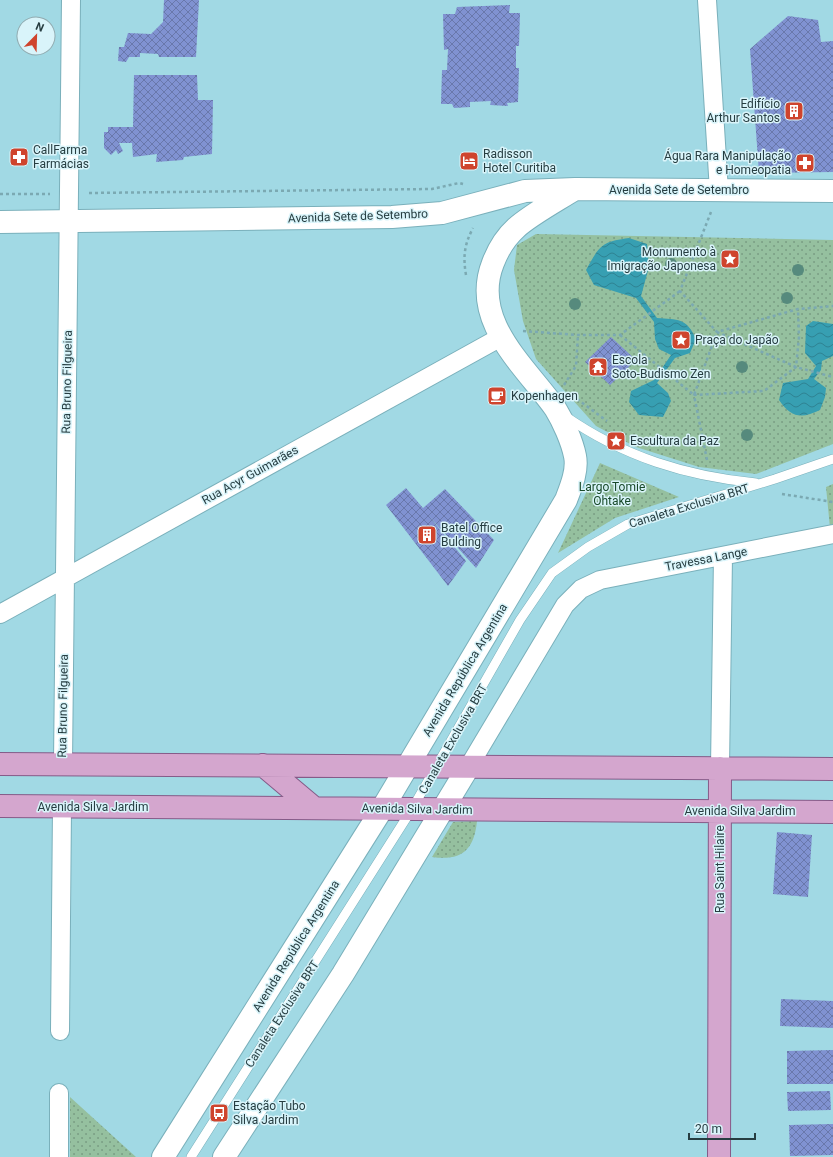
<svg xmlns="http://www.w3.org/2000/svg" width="833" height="1157" viewBox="0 0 833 1157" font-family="Roboto,sans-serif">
<defs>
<pattern id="park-dots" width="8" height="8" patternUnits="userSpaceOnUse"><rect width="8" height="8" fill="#95c09f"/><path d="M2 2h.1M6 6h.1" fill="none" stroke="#799d83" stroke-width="1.8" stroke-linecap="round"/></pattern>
<pattern id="water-waves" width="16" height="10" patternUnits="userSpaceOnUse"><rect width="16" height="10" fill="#379fb2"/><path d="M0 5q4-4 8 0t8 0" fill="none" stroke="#2e8392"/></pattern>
<pattern id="building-cross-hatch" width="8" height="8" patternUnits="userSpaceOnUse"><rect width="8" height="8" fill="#8092d1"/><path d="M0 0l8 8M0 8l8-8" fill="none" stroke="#6978ab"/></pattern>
</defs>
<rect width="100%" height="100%" fill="#a1d9e4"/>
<!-- park -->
<path fill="url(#park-dots)" d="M536,234L833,240V444L756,474L699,467L636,447L596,426L536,359L523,321L514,270L517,245Z
M600,463L679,497L615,518L558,553Z
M833,484V528H830L826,487Z
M477,821C474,851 461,861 432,857L453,822Z
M70,1097L136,1157H70Z"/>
<!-- water -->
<path fill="url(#water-waves)" d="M629,238L647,244L649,267L641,296L657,318C678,320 686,317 696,339L690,353L675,358L657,383L668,393L671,401L663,417L639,415L629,402L631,391L654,380L671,355L659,349L655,339L654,322L636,298L594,285L586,270C600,245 601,242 629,238Z
M813,321L833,324V356L822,361L821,370L814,379L826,388L825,397L820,410C802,419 791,418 779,400L783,383L808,379L816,366L805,353L806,326Z"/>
<!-- building -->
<path fill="url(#building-cross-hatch)" d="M164,0H199L196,57H159L158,54L140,53V57H129L126,62L118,61L119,47H124L128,33L151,34L163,22Z
M510,5L509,13H520L519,46H516V68H519L518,102L507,103L508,106L490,105L491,101L470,102V107L454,108L452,104H441L442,70H447L448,49L444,50L443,14H455L457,7Z
M788,16L818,20L821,42L833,41V172L759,173L750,49Z
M134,75H197L198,100H213L212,154L184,157L183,160L156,162L157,154L133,157L132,143H119L123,151L118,154L116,150L111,155L104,148V132H108V127H133Z
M611,337L636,360L610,385L585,362Z
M406,488L423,508L445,489L494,540L476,568L429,516L466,561L448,586L386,505Z
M777,832L812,835L808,897L773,894Z
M781,999L833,1001V1028L780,1026Z
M833,1050V1084H787V1051Z
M830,1091L831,1110L788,1111L787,1092Z
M833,1124V1155L790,1156L789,1125Z"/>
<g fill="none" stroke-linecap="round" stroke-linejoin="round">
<!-- lane casing -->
<g stroke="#7ab0bb" stroke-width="10">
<path id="lane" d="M565,416C624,457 686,476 756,483
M191,1157L412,809L520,620L552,573L588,547L628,524L775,479L833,459"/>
</g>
<!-- street casing -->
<g stroke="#7ab0bb" stroke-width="20">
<path id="street" d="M707,0L719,191
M0,614L501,337
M63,764L71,0
M469,766L565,605L581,589L600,580L833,534
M720,768L723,556
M60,1031L62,807
M59,1157V1093"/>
</g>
<!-- secondary casing -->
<g stroke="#7ab0bb" stroke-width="24">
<path id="secondary" d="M0,222L392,217L442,213L525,191L575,189L833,191
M163,1157L382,809L566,500C571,487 578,470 575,456C572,441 563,421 555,408C525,366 470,321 493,263C498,250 506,237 516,228C530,215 558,200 575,189
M224,1157L343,974L469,766"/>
</g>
<!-- primary casing -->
<g stroke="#855b88" stroke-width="24">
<path id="primary" d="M0,764L833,769
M263,765L314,808
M0,806L833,812
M719,1157L720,768"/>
</g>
<!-- path -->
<path stroke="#7ba9b2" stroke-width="2.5" stroke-dasharray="3 3" stroke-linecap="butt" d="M89,193L432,189L459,183L463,184
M0,194H50
M711,212L680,291L717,332L798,309L833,306
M466,275C463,257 464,245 473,228
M523,331L578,335H620L680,291
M620,335L694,395L717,332L796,367L833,377
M564,385L576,366L578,335
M577,399L607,421
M707,460L694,395L764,391L796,367L799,337L798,309
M782,494L833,502"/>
<!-- lane -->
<use href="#lane" stroke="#fff" stroke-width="9"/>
<!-- street -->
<use href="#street" stroke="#fff" stroke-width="18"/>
<!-- secondary -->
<use href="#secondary" stroke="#fff" stroke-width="22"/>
<!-- primary -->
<use href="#primary" stroke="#d4a6ce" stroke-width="22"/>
</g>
<!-- trees -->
<g fill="#568a7d">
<circle cx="671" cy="264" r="6"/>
<circle cx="798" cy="270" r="6"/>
<circle cx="787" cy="298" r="6"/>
<circle cx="575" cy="304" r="6"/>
<circle cx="742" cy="367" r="6"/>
<circle cx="747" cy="435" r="6"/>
</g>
<!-- icons -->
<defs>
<g id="building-square" transform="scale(1)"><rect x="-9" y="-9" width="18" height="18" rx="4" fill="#cf442d" stroke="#d9f4fa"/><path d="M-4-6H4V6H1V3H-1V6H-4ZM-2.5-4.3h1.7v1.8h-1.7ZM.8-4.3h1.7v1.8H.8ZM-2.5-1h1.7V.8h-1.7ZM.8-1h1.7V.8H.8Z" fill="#fff"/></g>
<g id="pharmacy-square" transform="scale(1)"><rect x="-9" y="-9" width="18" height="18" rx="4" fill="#cf442d" stroke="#d9f4fa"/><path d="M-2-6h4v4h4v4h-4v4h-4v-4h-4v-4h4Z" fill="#fff"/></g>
<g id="hotel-square" transform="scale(1)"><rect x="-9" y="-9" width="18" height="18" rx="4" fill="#cf442d" stroke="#d9f4fa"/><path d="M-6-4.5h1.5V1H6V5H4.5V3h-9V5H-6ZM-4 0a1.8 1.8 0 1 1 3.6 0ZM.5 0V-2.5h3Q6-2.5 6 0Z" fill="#fff"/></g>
<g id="sight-square" transform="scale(1)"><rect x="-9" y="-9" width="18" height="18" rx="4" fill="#cf442d" stroke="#d9f4fa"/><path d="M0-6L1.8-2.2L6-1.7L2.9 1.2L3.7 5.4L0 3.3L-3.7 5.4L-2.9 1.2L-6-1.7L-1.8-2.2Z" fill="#fff"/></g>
<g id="temple-square" transform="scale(1)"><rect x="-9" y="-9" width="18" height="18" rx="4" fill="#cf442d" stroke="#d9f4fa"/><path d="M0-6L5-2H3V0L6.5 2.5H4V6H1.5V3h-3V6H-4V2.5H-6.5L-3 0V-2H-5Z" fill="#fff"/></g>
<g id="cafe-square" transform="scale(1)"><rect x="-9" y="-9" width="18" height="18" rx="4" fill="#cf442d" stroke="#d9f4fa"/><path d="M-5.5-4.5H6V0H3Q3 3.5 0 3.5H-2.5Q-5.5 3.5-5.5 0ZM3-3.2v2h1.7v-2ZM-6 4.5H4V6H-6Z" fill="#fff"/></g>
<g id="bus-square" transform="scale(1)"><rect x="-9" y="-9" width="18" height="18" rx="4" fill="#cf442d" stroke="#d9f4fa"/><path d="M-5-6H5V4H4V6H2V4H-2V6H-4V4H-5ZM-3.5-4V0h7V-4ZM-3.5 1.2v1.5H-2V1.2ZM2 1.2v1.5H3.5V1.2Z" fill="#fff"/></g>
</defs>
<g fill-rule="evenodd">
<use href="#building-square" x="794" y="111"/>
<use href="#pharmacy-square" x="19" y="157"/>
<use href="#hotel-square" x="469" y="161"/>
<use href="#pharmacy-square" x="805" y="163"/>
<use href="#sight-square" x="730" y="259"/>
<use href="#sight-square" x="681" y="340"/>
<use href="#temple-square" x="598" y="367"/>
<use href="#cafe-square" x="497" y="396"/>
<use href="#sight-square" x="616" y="441"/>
<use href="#building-square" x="427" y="535"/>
<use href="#bus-square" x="219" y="1113"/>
</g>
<g text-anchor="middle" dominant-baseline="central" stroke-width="3" stroke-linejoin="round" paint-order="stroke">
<!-- poi labels -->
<g font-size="12" fill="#263d41" stroke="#d9f4fa" text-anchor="start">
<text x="780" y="104" text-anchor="end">Edifício<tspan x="780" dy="14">Arthur Santos</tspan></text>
<text x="33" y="150">CallFarma<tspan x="33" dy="14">Farmácias</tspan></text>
<text x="483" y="154">Radisson<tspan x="483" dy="14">Hotel Curitiba</tspan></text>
<text x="791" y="156" text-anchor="end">Água Rara Manipulação<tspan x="791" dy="14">e Homeopatia</tspan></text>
<text x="716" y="252" text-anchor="end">Monumento à<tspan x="716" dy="14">Imigração Japonesa</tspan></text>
<text x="695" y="340">Praça do Japão</text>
<text x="612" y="360">Escola<tspan x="612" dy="14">Soto-Budismo Zen</tspan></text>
<text x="511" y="396">Kopenhagen</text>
<text x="630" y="441">Escultura da Paz</text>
<text x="441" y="528">Batel Office<tspan x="441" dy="14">Bulding</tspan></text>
<text x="233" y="1106">Estação Tubo<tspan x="233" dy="14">Silva Jardim</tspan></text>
</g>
<!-- street labels -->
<g font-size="12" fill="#263d41" stroke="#d9f4fa">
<text x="679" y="190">Avenida Sete de Setembro</text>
<text transform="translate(358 216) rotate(-2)">Avenida Sete de Setembro</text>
<text transform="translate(67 382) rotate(-89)">Rua Bruno Filgueira</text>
<text transform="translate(250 475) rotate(-29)">Rua Acyr Guimarães</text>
<text transform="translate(689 506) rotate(-17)">Canaleta Exclusiva BRT</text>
<text transform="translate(706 559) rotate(-11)">Travessa Lange</text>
<text transform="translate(465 670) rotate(-59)">Avenida República Argentina</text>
<text transform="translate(63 706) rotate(-89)">Rua Bruno Filgueira</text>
<text transform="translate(453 739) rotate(-60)">Canaleta Exclusiva BRT</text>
<text x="93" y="807">Avenida Silva Jardim</text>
<text transform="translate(417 809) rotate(1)">Avenida Silva Jardim</text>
<text x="740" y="811">Avenida Silva Jardim</text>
<text transform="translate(720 869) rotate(-90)">Rua Saint Hilaire</text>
<text transform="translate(296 946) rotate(-58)">Avenida República Argentina</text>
<text transform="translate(282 1014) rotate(-57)">Canaleta Exclusiva BRT</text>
</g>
<!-- park labels -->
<g font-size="12" fill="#184929" stroke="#d9f4fa">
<text x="612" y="487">Largo Tomie<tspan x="612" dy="14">Ohtake</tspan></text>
</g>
</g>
<!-- north arrow -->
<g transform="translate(36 36) rotate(23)"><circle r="19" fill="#d9f4fa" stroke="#91abb0"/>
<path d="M0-3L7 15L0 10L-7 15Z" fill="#cf442d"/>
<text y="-6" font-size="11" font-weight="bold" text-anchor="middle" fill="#263d41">N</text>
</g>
<!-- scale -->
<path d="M689 1133v6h66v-6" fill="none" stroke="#263d41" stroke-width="2"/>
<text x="695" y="1133" font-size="12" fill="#263d41" stroke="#d9f4fa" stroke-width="3" paint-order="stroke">20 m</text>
</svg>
